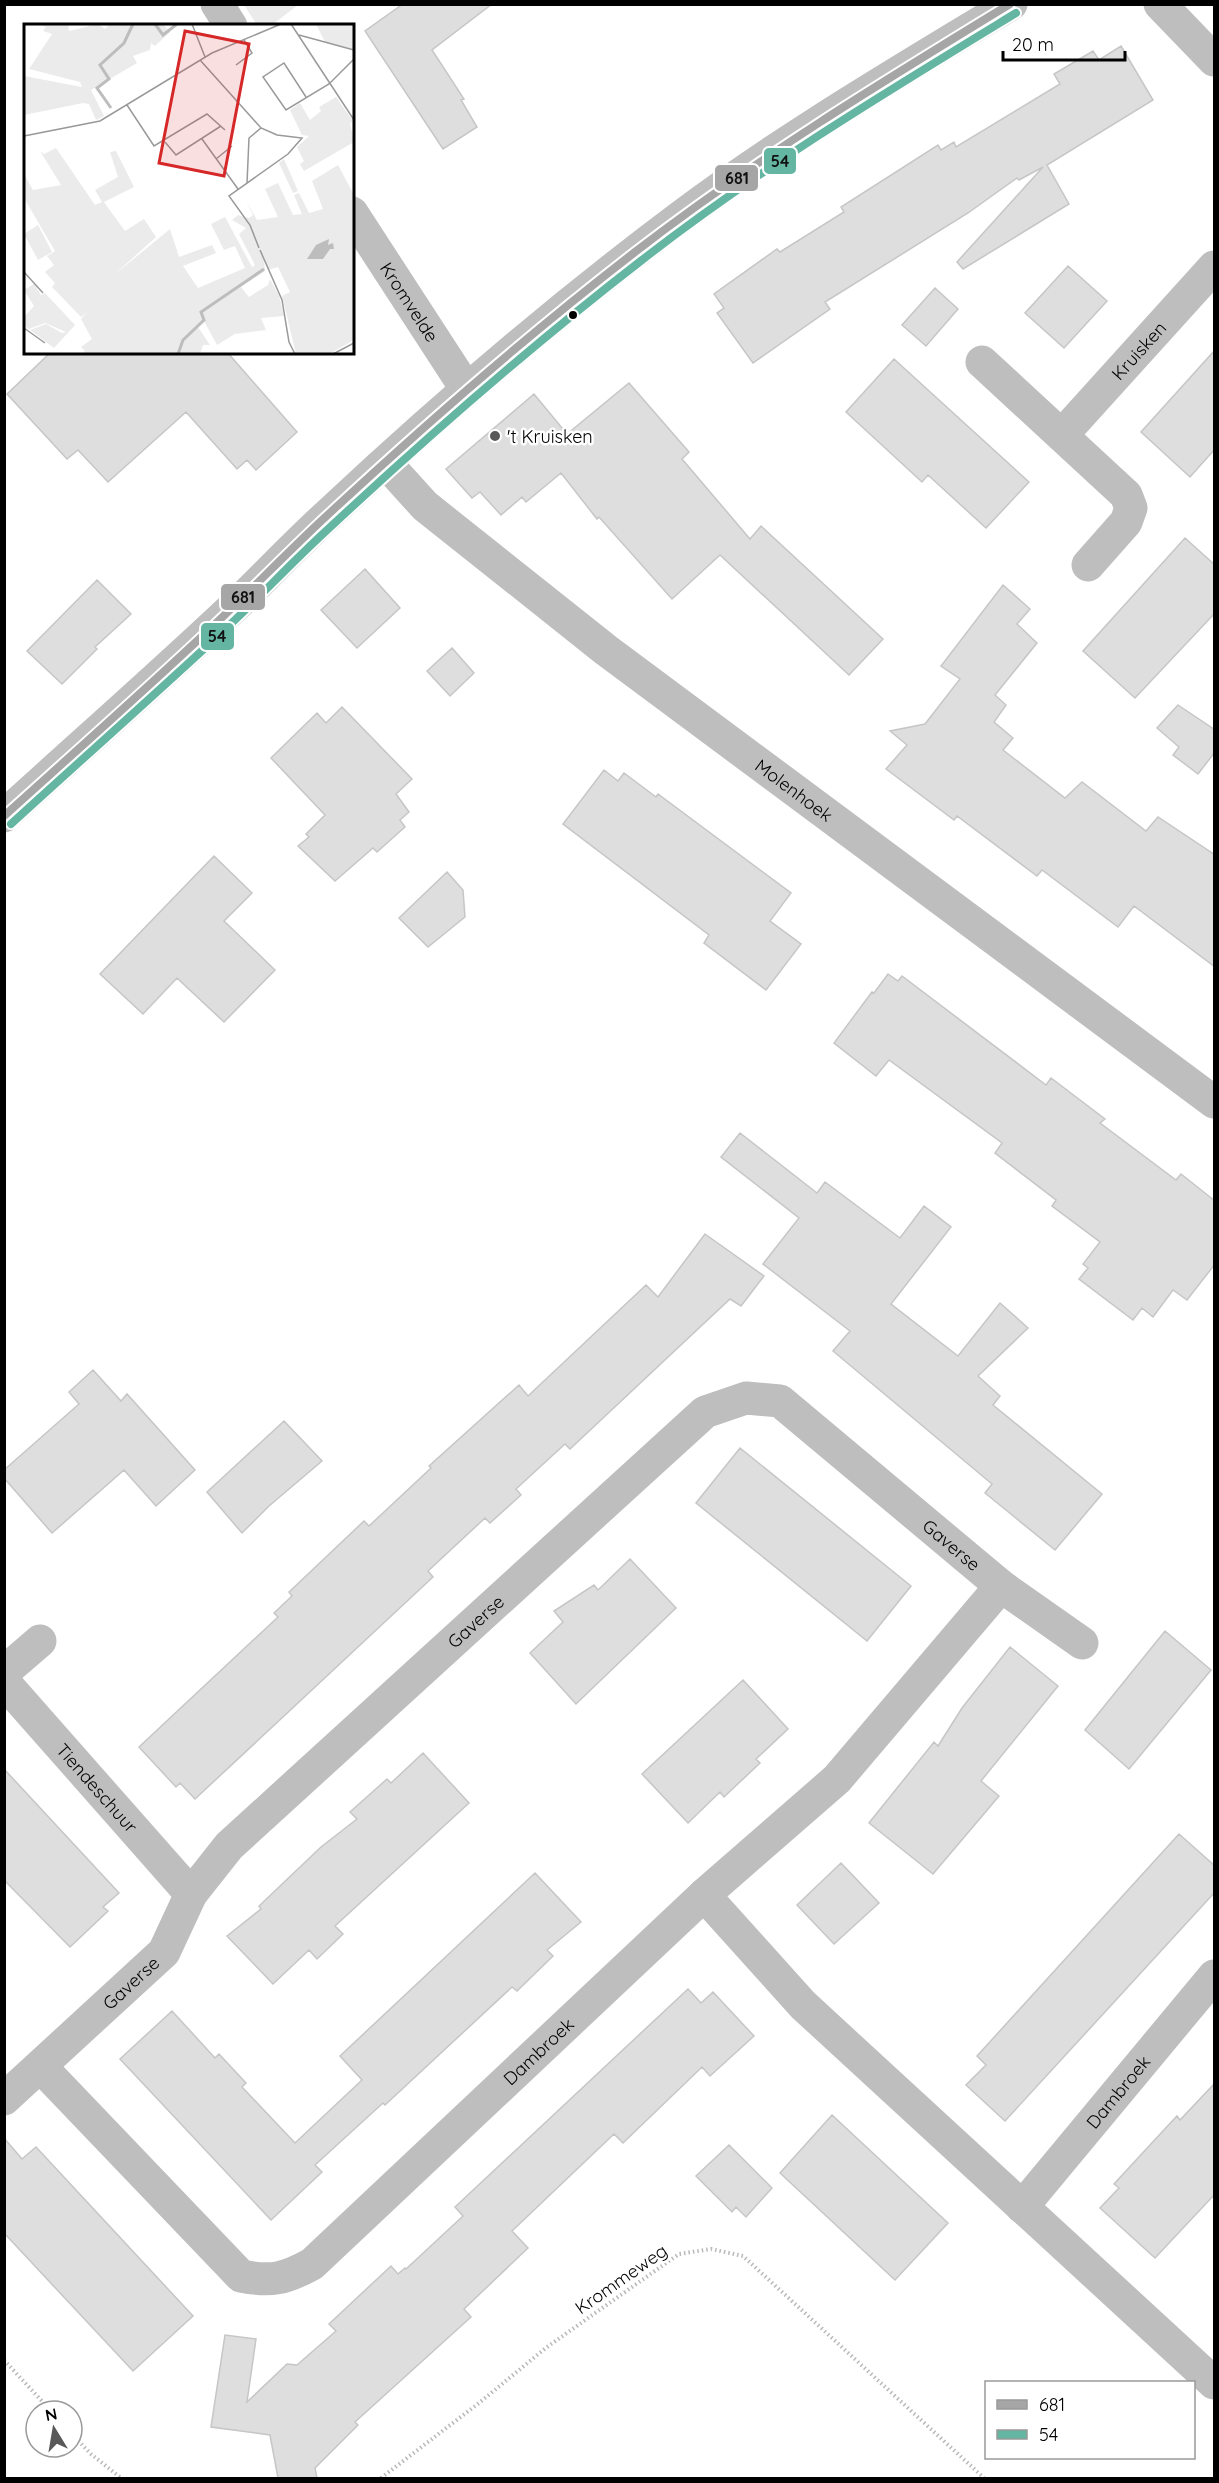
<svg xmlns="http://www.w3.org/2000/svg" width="1219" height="2483" viewBox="0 0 1219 2483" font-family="Quicksand,sans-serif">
<rect width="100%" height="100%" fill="#fff"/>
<!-- green -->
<path fill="#ebebeb" d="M244,5H298L272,25H257Z"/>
<!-- building -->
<path fill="#dedede" stroke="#c6c6c6" stroke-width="1.5" d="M403,4H492L432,50L464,99L461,100L477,127L443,149L365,31Z
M1121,46L1153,100L1047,165L1069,204L963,269L957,262L1043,167L1019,180L1017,178L968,213L825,302L830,309L753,363L717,313L724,308L714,294L777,249L780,252L844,212L841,207L938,145L941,150L954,142L956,147L1060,84L1054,74L1093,51L1099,60Z
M1068,266L1107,301L1064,348L1025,313Z
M935,288L958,309L926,346L902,325Z
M1215,350V449L1190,477L1141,432Z
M51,352H227L297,432L256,470L247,460L237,469L186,412L108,482L78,450L67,459L7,394Z
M894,359L1029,482L986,528L928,475L922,482L846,412Z
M629,383L689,452L682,459L750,539L761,526L883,639L849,675L720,555L672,599L599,517L597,519L561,473L526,502L522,497L501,515L480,492L472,498L446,469L534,394L567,434Z
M1185,538L1215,565V613L1135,698L1083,651Z
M365,569L400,608L357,648L321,610Z
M97,580L131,614L95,647L97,649L62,684L27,651Z
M1003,585L1030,609L1017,624L1037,643L995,695L1006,705L994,722L1013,738L1003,750L1065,798L1082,782L1146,831L1158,817L1215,855V967L1134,906L1118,927L1042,870L1037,876L957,816L954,820L886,769L907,745L890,731L925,724L960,679L941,666Z
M452,648L474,673L450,696L427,671Z
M1178,705L1215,730V752L1198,774L1173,755L1179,747L1157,728Z
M342,707L412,779L396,794L409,812L400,820L405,827L377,852L373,848L335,881L298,846L309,837L306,834L325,815L271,758L317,713L326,723Z
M604,770L618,781L624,773L656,797L658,794L791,893L770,921L801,944L766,990L704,943L709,935L563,824Z
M214,856L252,893L224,921L275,970L224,1022L177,978L143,1014L100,974Z
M447,872L463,890L465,917L428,947L399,918Z
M888,974L898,981L902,976L1046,1085L1051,1078L1105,1119L1100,1123L1176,1180L1181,1174L1215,1201V1264L1187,1300L1173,1290L1153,1317L1142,1308L1133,1320L1079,1279L1088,1268L1083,1264L1100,1242L1052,1206L1056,1200L995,1153L1002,1143L889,1060L876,1076L834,1043L872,992L874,993Z
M740,1133L817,1193L825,1182L900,1238L924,1206L951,1227L891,1304L958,1356L1000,1303L1028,1328L978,1376L1000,1396L993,1405L1102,1494L1055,1550L985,1493L992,1484L833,1351L850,1331L763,1264L799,1218L721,1157Z
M705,1234L764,1276L741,1306L730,1299L570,1449L565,1444L516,1489L521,1495L490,1523L485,1518L428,1571L433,1577L195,1799L180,1783L176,1787L139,1747L278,1617L274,1613L292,1596L289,1592L364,1521L369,1526L431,1468L429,1466L519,1385L528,1396L646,1285L658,1297Z
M93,1370L121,1401L127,1394L195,1470L156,1506L124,1470L52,1533L4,1478V1470L79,1404L69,1392Z
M284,1421L322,1461L269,1506L242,1533L207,1492Z
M740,1448L911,1586L867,1641L696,1503Z
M630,1559L676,1608L576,1704L530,1653L563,1622L554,1611L594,1585L598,1590Z
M1165,1631L1211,1670L1129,1769L1085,1730Z
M1010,1647L1058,1686L981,1781L999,1796L933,1874L869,1823L934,1742L938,1746L962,1708Z
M743,1680L788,1729L756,1759L760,1763L724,1797L720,1792L688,1823L642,1774Z
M423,1753L469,1803L335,1926L343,1934L317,1959L309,1950L273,1984L227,1936L261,1909L259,1906L321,1847L357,1819L350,1812L387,1779L391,1783Z
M4,1769L119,1893L103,1907L108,1911L70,1947L4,1880Z
M1179,1834L1215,1866V1892L1005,2121L966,2085L986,2065L977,2056Z
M841,1863L879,1903L834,1944L797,1905Z
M535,1873L581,1922L547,1950L553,1956L517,1991L512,1987L385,2105L383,2103L315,2165L322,2172L271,2220L120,2059L172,2011L215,2058L219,2054L246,2083L242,2087L295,2143L362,2080L340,2056Z
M688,1989L701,2003L713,1992L754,2036L710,2076L702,2067L623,2143L614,2134L512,2231L528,2248L464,2309L471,2317L355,2422L358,2425L315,2468L317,2478H278L270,2435L211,2427L225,2335L256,2339L247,2402L287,2364L297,2365L336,2331L329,2324L391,2266L398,2274L405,2268L406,2269L463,2216L455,2207Z
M1215,2083V2194L1155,2258L1100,2208L1119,2188L1114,2184L1162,2132L1177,2116L1180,2120Z
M832,2115L948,2223L895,2280L780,2173Z
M4,2138L22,2159L36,2147L193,2316L133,2371L4,2233Z
M729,2145L772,2188L746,2217L736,2207L732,2212L696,2176Z"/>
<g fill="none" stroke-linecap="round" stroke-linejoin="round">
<!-- path -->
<path stroke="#b9b9b9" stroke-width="4" stroke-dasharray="1.5 3" stroke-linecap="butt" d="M4,2360L51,2411
M72,2434L91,2454L121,2478
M381,2478L479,2403L547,2347L679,2254L711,2249L743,2256L984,2478"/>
<!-- minor -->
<g stroke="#bebebe" stroke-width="33">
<path d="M217,4L231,26"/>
<path d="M1160,4L1214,60"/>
<path id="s1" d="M352,213L467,390"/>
<path d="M982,362L1126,495L1131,508L1126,522L1088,565"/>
<path id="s2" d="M1062,435L1214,267"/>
<path id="s3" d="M386,463L425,506L606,650L1214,1102"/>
<path d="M4,816C83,744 163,674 240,601C270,572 298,542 329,514C441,409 559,308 682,216C786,138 899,72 1011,4"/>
<path d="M4,1672L40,1641"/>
<path id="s4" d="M4,1682L191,1894"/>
<path d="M704,1895L803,2005L1214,2383"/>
<path id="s5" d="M41,2067L241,2276C271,2282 285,2279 312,2264L704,1895L837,1779L1001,1586"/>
<path id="s6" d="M4,2099L164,1952L191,1894L229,1846L705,1412L746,1398L780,1401L1001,1586L1082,1643"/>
<path id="s7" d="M1022,2207L1214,1976"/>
</g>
<!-- bus-1 casing -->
<g stroke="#fff" stroke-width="12">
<path id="bus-1" d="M4,816C74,753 144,691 212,627C248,593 283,557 319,523C421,428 525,337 635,252C754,160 882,82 1010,4"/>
</g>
<!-- bus-2 casing -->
<g stroke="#fff" stroke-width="12">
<path id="bus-2" d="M11,824C80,761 150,699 218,636C255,602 289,565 326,531C427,437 532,345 642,260C760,168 888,91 1016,13"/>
</g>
<!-- bus-1 -->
<use href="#bus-1" stroke="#a6a6a6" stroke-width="8"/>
<!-- bus-2 -->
<use href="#bus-2" stroke="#64b6a3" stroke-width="8"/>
</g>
<!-- markers -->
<circle fill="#000" stroke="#fff" stroke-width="2" cx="573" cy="315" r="5"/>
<circle fill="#595959" stroke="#fff" stroke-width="2" cx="495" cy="436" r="6"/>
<g text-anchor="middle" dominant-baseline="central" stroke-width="5" stroke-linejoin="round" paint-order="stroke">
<!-- street labels -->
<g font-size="18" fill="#000" stroke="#fff">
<text stroke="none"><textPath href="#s1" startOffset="106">Kromvelde</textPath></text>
<text stroke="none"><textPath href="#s2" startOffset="114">Kruisken</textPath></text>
<text stroke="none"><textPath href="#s3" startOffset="524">Molenhoek</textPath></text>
<text stroke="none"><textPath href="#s6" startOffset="1288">Gaverse</textPath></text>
<text stroke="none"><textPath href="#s6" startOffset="676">Gaverse</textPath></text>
<text stroke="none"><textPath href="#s4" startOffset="141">Tiendeschuur</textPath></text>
<text stroke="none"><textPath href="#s6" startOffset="172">Gaverse</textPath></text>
<text stroke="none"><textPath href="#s5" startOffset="674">Dambroek</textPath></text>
<text stroke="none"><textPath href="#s7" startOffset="150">Dambroek</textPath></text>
<text transform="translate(621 2279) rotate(-35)">Krommeweg</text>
</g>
<!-- poi labels -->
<g font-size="18" fill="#000" stroke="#fff" text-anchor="start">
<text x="507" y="436">'t Kruisken</text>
</g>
</g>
<!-- overview -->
<g transform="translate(24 24)">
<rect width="330" height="330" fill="#fff"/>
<path d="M15,0H44L45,7L74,0L81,5L86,0H139L146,8L131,22L127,19L126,26L109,32L113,39L67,66L80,92L72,96L65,80L59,79L0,91V52L58,63L56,58L5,45L28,10L19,7L22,3ZM292,0H330V25L301,18ZM312,73L329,97L326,99L330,118L280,147L276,140L280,137L273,123L285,112L278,111L266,86L276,79L286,96L297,87L295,83ZM32,124L71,181L78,178L71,166L94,153L86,128L92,127L110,163L80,178L101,207L120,195L132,213L90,251L146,205L155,233L188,221L192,229L159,242L174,264L221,244L211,222L200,226L187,200L201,193L228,243L231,241L215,210L222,204L208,196L214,191L225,194L229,191L222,176L233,196L254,193L241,165L254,159L269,191L278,190L270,171L275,169L285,189L299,185L288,157L314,141L330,171V316L305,330H272L258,272L266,268L254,243L244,246L240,237L241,247L217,263L225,273L244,261L246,255L255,272L260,292L237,294L242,306L211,310L193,321L180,297L174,303L186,321H179L176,330H58L61,327L57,323L68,315L57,295L63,288L57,293L28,263L31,259L21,248L30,241L23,232L31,227L0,174L1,152L9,166L37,161L16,127L20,130ZM260,135L274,167L269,169L255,139ZM14,201L28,228L14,236L0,210ZM10,260L17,271L21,269L51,301L30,324L6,306L22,300L38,309L42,308L21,299L5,305L0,302V293L10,282L0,266Z" fill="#ebebeb"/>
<path d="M305,215L304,221L309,219L310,225H306L299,235H283L292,221Z" fill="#bdbdbd"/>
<path fill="none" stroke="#bdbdbd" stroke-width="3" d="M131,0L139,11L153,0M87,84L73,64L85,55L76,41L100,19L109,0M154,330L159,316L180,296L177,288L240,245"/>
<path fill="none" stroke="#999" stroke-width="1.5" d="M168,0L181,33M267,0L330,96M275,11L330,26M176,36L237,104L253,111L278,114L264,130L205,172L226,201L235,224M212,41L228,29L220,16M282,73L260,39L239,53L262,86L305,60L330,35M103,81L130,122L183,90L201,106M0,112L76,97L188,29L257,0M178,115L214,165M141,118L152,131L197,102M192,135L208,122M223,159L225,114L237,104M236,226L258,276L265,318L271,330M0,248L19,269M0,304L21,319M309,330L330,319"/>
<path fill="#d62828" fill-opacity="0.15" stroke="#d62828" stroke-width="3" d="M161,7L225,20L200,152L135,139Z"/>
<rect width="330" height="330" fill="none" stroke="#000" stroke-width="3"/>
</g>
<g stroke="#fff" stroke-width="2">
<rect x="763" y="147" width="34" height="28" rx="6" fill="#64b6a3"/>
<rect x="714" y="164" width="45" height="28" rx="6" fill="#a6a6a6"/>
<rect x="220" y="583" width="46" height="28" rx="6" fill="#a6a6a6"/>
<rect x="200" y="622" width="35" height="29" rx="6" fill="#64b6a3"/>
</g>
<g font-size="16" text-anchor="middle" font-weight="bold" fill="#111">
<text x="780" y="167">54</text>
<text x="737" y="184">681</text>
<text x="243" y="603">681</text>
<text x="217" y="642">54</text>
</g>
<!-- border -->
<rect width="1219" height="2483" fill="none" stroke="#000000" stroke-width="12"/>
<!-- legend -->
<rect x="985" y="2381" width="210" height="78" fill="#ffffff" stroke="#999999" stroke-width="1.5"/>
<rect x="997" y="2400" width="30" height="9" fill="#a6a6a6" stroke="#999999" stroke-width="1.5"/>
<text x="1039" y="2411" font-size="18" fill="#000000">681</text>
<rect x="997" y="2430" width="30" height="9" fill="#64b6a3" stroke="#999999" stroke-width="1.5"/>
<text x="1039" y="2441" font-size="18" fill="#000000">54</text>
<!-- north arrow -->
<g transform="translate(54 2429) rotate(349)"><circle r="28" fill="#ffffff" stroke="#999999" stroke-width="1.5"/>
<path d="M0-4.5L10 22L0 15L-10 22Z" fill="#595959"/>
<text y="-9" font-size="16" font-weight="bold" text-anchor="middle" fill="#000000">N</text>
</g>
<!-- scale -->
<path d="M1003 51v9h122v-9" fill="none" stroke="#000000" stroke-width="3"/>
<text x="1012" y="51" font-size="18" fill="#000000" stroke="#ffffff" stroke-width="4.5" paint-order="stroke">20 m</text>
</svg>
